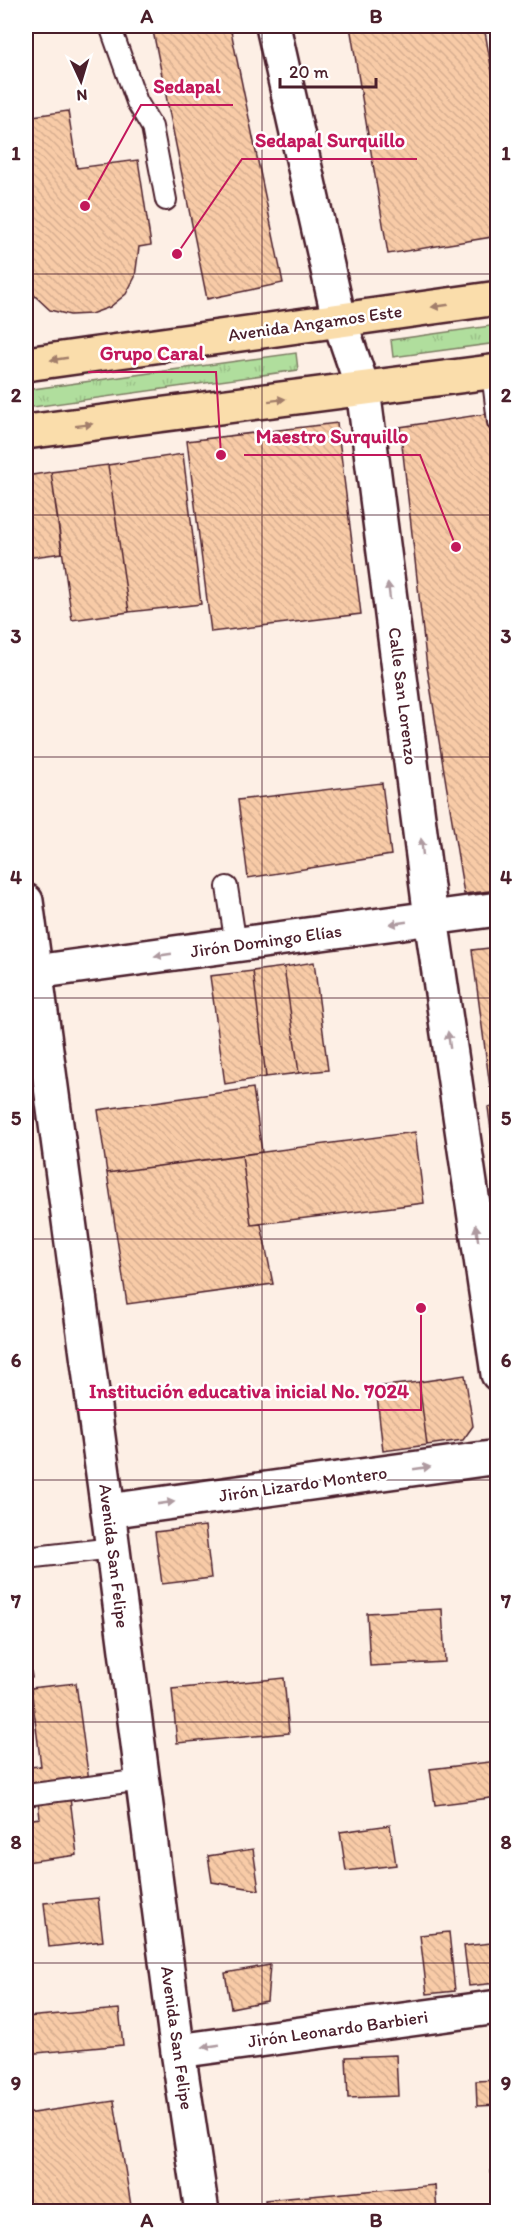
<svg xmlns="http://www.w3.org/2000/svg" width="523" height="2237" viewBox="0 0 523 2237" font-family="Itim,sans-serif">
<defs>
<pattern id="grass-tufts" width="24" height="20" patternUnits="userSpaceOnUse" patternTransform="scale(1.5)"><rect width="24" height="20" fill="#b0de9d"/><path d="M3 7l-1-3M5 7V3M7 7l1-3M15 17l-1-3M17 17v-4M19 17l1-3" fill="none" stroke="#99be87"/></pattern>
<pattern id="building-back-hatch" width="6" height="6" patternUnits="userSpaceOnUse" patternTransform="scale(1.5)"><rect width="6" height="6" fill="#f8cba7"/><path d="M-1 5l2 2M0 0l6 6M5-1l2 2" fill="none" stroke="#d6ae90"/></pattern>
</defs>
<rect width="100%" height="100%" fill="#fdefe5"/>
<filter id="ink" filterUnits="userSpaceOnUse"><feTurbulence type="fractalNoise" baseFrequency=".0167" numOctaves="2"/><feDisplacementMap in="SourceGraphic" scale="12" xChannelSelector="R" yChannelSelector="G"/><feConvolveMatrix kernelMatrix="1 2 1 2 8 2 1 2 1" color-interpolation-filters="sRGB"/></filter>
<g filter="url(#ink)">
<!-- grass -->
<path fill="url(#grass-tufts)" stroke="#7d7e64" stroke-width="1.5" d="M497,325V343L393,357L391,340Z
M296,353L298,370L26,408V390Z"/>
<!-- building -->
<path fill="url(#building-back-hatch)" stroke="#4a1f2b" stroke-width="1.5" d="M152,26H230L283,283L207,299Z
M350,26H484L498,106V236L388,254Z
M498,34V71L492,35Z
M68,111L77,168L138,160L151,245L139,247L135,277L126,294L110,307L91,314L70,315L50,310L35,296L26,282V117Z
M498,412V890L464,894L427,667L400,427Z
M337,423L361,614L211,632L187,441Z
M183,454L201,604L129,612L108,465Z
M108,465L129,612L72,620L51,472Z
M51,472L62,553L26,558V476Z
M382,783L391,855L248,878L238,800Z
M498,947V1086L490,1087L472,950Z
M314,962L328,1070L299,1073L284,967Z
M284,967L299,1073L266,1077L253,971Z
M253,971L266,1077L225,1084L210,976Z
M253,1088L262,1152L107,1173L98,1110Z
M498,1105V1185L488,1107Z
M415,1132L424,1203L251,1225L242,1155Z
M242,1155L251,1225L261,1224L273,1284L127,1304L107,1173Z
M465,1375L473,1426L463,1440L427,1445L419,1382Z
M419,1382L427,1445L383,1451L376,1387Z
M205,1526L211,1578L162,1584L155,1532Z
M442,1609L445,1662L370,1666L367,1613Z
M26,1633L32,1678L26,1679Z
M284,1678L289,1733L177,1743L172,1689Z
M76,1683L89,1781L32,1789L29,1767L41,1766L31,1688Z
M498,1761V1797L435,1805L430,1769Z
M70,1798L77,1855L26,1862V1820L40,1818L38,1802Z
M390,1825L396,1865L346,1871L340,1832Z
M253,1849L259,1890L212,1882L208,1856Z
M98,1898L103,1941L49,1947L44,1903Z
M449,1932L455,1991L427,1994L420,1935Z
M491,1943L496,1983L469,1986L464,1946Z
M270,1965L267,2001L231,2008L225,1973Z
M119,2009L123,2045L26,2054V2017Z
M396,2055L398,2096L348,2098L346,2057Z
M498,2080V2105L477,2106L476,2081Z
M114,2101L132,2212H26V2114Z
M498,2170V2202H494L491,2171Z
M435,2185L437,2212H266L265,2200Z"/>
<g fill="none" stroke-linecap="round" stroke-linejoin="round">
<!-- lane casing -->
<g stroke="#4a1f2b" stroke-width="24">
<path id="lane" d="M110,26L137,102L152,127L166,200
M492,372L498,422
M227,887L236,945
M26,1558L113,1548
M26,1795L143,1780"/>
</g>
<!-- street casing -->
<g stroke="#4a1f2b" stroke-width="38">
<path id="street" d="M273,26L339,319L363,389L431,918L498,1374
M35,972L498,909
M108,1511L498,1457
M178,2051L498,2007"/>
</g>
<!-- secondary casing -->
<g stroke="#4a1f2b" stroke-width="38">
<path id="secondary" d="M26,901L108,1511L175,2031L202,2212"/>
</g>
<!-- primary casing -->
<g stroke="#4a1f2b" stroke-width="38">
<path id="primary" d="M26,364L498,298
M26,432L498,371"/>
</g>
<!-- lane -->
<use href="#lane" stroke="#fff" stroke-width="20"/>
<!-- street -->
<use href="#street" stroke="#fff" stroke-width="33"/>
<!-- secondary -->
<use href="#secondary" stroke="#fff" stroke-width="33"/>
<!-- primary -->
<use href="#primary" stroke="#faddab" stroke-width="33"/>
</g>
<!-- one-way arrows -->
<defs><path id="oneway-solid" d="M-6-.8H1V-3.2L6.5 0L1 3.2V.8H-6Z" transform="scale(1.5)"/></defs>
<g fill="#a27e6b">
<use href="#oneway-solid" transform="translate(440 306) rotate(172)"/>
<use href="#oneway-solid" transform="translate(59 359) rotate(172)"/>
<use href="#oneway-solid" transform="translate(277 400) rotate(-7)"/>
<use href="#oneway-solid" transform="translate(84 425) rotate(-7)"/>
</g>
<g fill="#ae9aa0">
<use href="#oneway-solid" transform="translate(389 591) rotate(-97)"/>
<use href="#oneway-solid" transform="translate(422 847) rotate(-97)"/>
<use href="#oneway-solid" transform="translate(398 923) rotate(172)"/>
<use href="#oneway-solid" transform="translate(163 955) rotate(172)"/>
<use href="#oneway-solid" transform="translate(449 1040) rotate(-98)"/>
<use href="#oneway-solid" transform="translate(477 1233) rotate(-98)"/>
<use href="#oneway-solid" transform="translate(422 1468) rotate(-8)"/>
<use href="#oneway-solid" transform="translate(166 1503) rotate(-8)"/>
<use href="#oneway-solid" transform="translate(211 2046) rotate(172)"/>
</g>
</g>
<!-- grid -->
<path fill="none" stroke="#4a1f2b" stroke-width="1.5" stroke-opacity="0.55" d="M262,26V2212M26,274H498M26,515H498M26,757H498M26,998H498M26,1239H498M26,1480H498M26,1722H498M26,1963H498"/>
<g text-anchor="middle" dominant-baseline="central" stroke-width="5" stroke-linejoin="round" paint-order="stroke">
<!-- street labels -->
<g font-size="18" fill="#4a1f2b" stroke="#fff">
<text transform="translate(315 323) rotate(-8)">Avenida Angamos Este</text>
<text transform="translate(403 696) rotate(83)">Calle San Lorenzo</text>
<text transform="translate(266 941) rotate(-8)">Jirón Domingo Elías</text>
<text transform="translate(303 1484) rotate(-8)">Jirón Lizardo Montero</text>
<text transform="translate(114 1556) rotate(83)">Avenida San Felipe</text>
<text transform="translate(338 2029) rotate(-8)">Jirón Leonardo Barbieri</text>
<text transform="translate(177 2038) rotate(82)">Avenida San Felipe</text>
</g>
</g>
<!-- callouts -->
<path fill="none" stroke="#c2185b" stroke-width="2" d="M85 206L141 105H233M177 254L242 159H417M221 455L216 372H88M456 547L420 455H244M421 1308L421 1410H77"/>
<g fill="#c2185b" stroke="#fff" stroke-width="2">
<circle cx="85" cy="206" r="6"/>
<circle cx="177" cy="254" r="6"/>
<circle cx="221" cy="455" r="6"/>
<circle cx="456" cy="547" r="6"/>
<circle cx="421" cy="1308" r="6"/>
</g>
<g font-size="20" text-anchor="middle" font-weight="bold" fill="#c2185b" stroke="#fff" stroke-width="5" stroke-linejoin="round" paint-order="stroke">
<text x="187" y="93">Sedapal</text>
<text x="330" y="147">Sedapal Surquillo</text>
<text x="152" y="360">Grupo Caral</text>
<text x="332" y="443">Maestro Surquillo</text>
<text x="249" y="1398">Institución educativa inicial No. 7024</text>
</g>
<!-- margin -->
<rect width="523" height="2237" fill="none" stroke="#fff" stroke-width="66"/>
<!-- north arrow -->
<g transform="translate(81 81) rotate(176)" stroke="#ffffff" stroke-width="4.5" paint-order="stroke">
<path d="M0-4.5L10 22L0 15L-10 22Z" fill="#4a1f2b"/>
<text y="-9" font-size="16" font-weight="bold" text-anchor="middle" fill="#4a1f2b">N</text>
</g>
<!-- scale -->
<path d="M280 78v9h96v-9" fill="none" stroke="#4a1f2b" stroke-width="3"/>
<text x="289" y="78" font-size="18" fill="#4a1f2b" stroke="#ffffff" stroke-width="4.5" paint-order="stroke">20 m</text>
<rect x="33" y="33" width="457" height="2171" fill="none" stroke="#4a1f2b" stroke-width="2"/>
<g font-size="20" text-anchor="middle" font-weight="bold" fill="#4a1f2b">
<text x="147" y="23">A</text>
<text x="376" y="23">B</text>
<text x="16" y="160">1</text>
<text x="506" y="160">1</text>
<text x="16" y="402">2</text>
<text x="506" y="402">2</text>
<text x="16" y="643">3</text>
<text x="506" y="643">3</text>
<text x="16" y="884">4</text>
<text x="506" y="884">4</text>
<text x="16" y="1125">5</text>
<text x="506" y="1125">5</text>
<text x="16" y="1367">6</text>
<text x="506" y="1367">6</text>
<text x="16" y="1608">7</text>
<text x="506" y="1608">7</text>
<text x="16" y="1849">8</text>
<text x="506" y="1849">8</text>
<text x="16" y="2090">9</text>
<text x="506" y="2090">9</text>
<text x="147" y="2227">A</text>
<text x="376" y="2227">B</text>
</g>
</svg>
